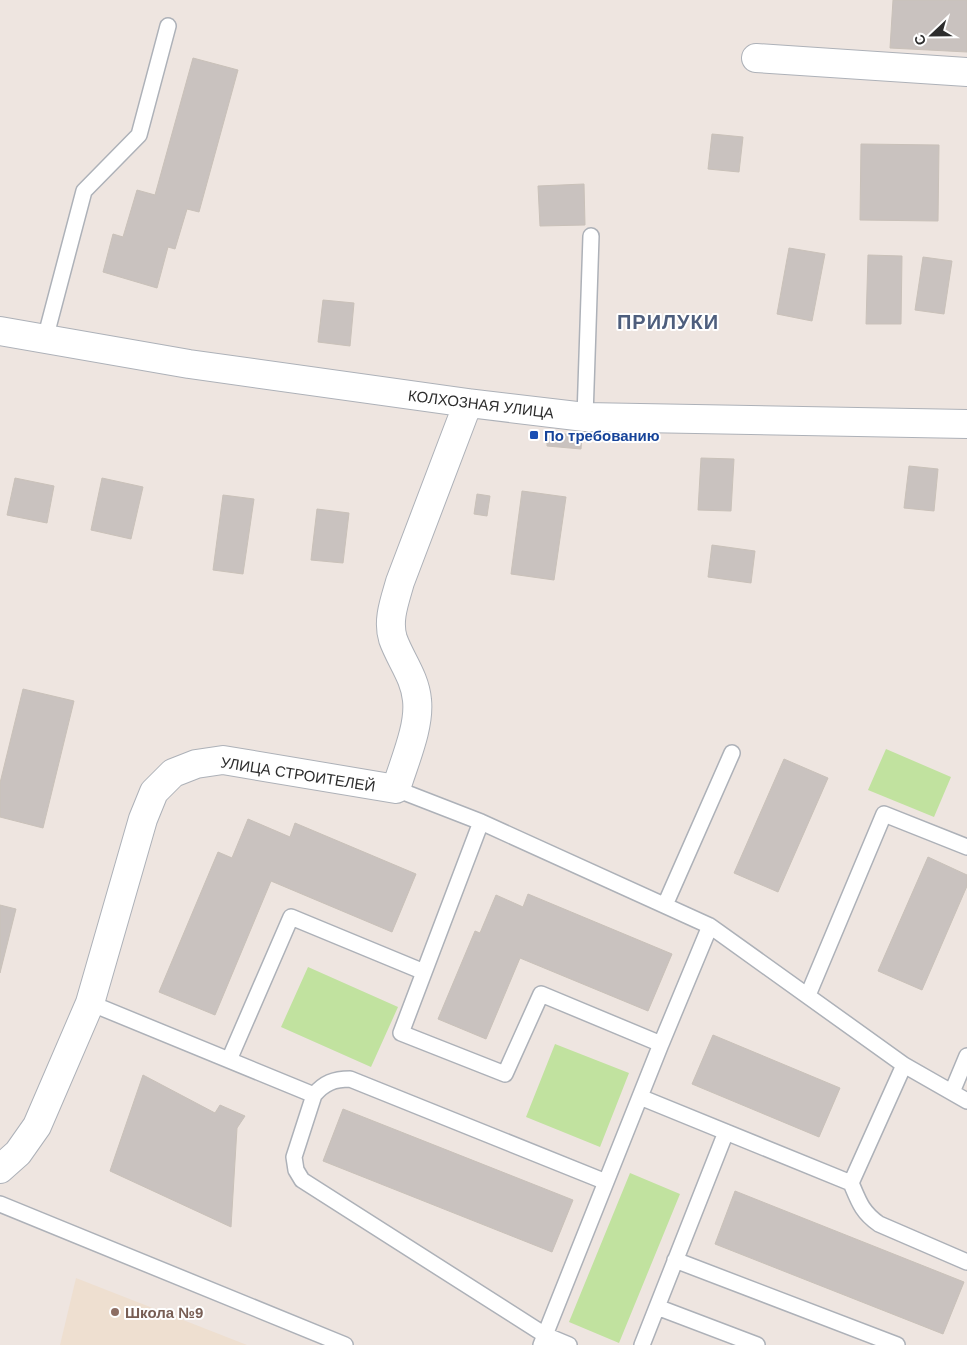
<svg xmlns="http://www.w3.org/2000/svg" width="967" height="1345" viewBox="0 0 967 1345" font-family="Helvetica,sans-serif">
<rect width="100%" height="100%" fill="#eee5e0"/>
<!-- education -->
<path fill="#eedfd0" d="M76,1278L247,1345H60Z"/>
<!-- green -->
<path fill="#c1e29f" d="M886,749L951,777L934,817L868,790Z
M308,967L398,1007L371,1067L281,1027Z
M555,1044L629,1073L600,1147L526,1117Z
M630,1173L680,1194L619,1343L569,1322Z"/>
<!-- building -->
<path fill="#c9c2bf" stroke="#c9c1b9" d="M893,0H967V52L890,48Z
M193,58L238,70L199,212L187,209L175,249L168,247L157,288L103,272L113,234L123,237L137,190L155,195Z
M712,134L743,137L739,172L708,169Z
M861,144L939,145L938,221L860,220Z
M584,184L585,225L540,226L538,186Z
M789,248L825,254L812,321L777,314Z
M868,255L902,256L901,324H866Z
M923,257L952,261L944,314L915,310Z
M323,300L354,303L350,346L318,342Z
M547,433L582,435L581,449L547,446Z
M701,458L734,459L731,511L698,510Z
M909,466L938,469L934,511L904,508Z
M15,478L54,486L47,523L7,515Z
M102,478L143,487L131,539L91,530Z
M522,491L566,497L554,580L511,574Z
M477,494L490,496L487,516L474,514Z
M223,495L254,499L243,574L213,570Z
M317,509L349,513L343,563L311,560Z
M712,545L755,551L751,583L708,577Z
M23,689L74,701L43,828L0,817V783Z
M784,759L828,778L778,892L734,873Z
M248,819L290,837L295,823L416,874L392,932L271,881L215,1015L159,992L218,852L232,858Z
M928,857L967,875V886L922,990L878,971Z
M528,894L672,954L648,1011L520,958L486,1039L438,1019L475,931L480,933L496,895L523,907Z
M0,905L16,909L0,973Z
M713,1035L840,1088L819,1137L692,1084Z
M143,1075L215,1113L220,1105L245,1116L237,1128L231,1227L110,1171Z
M343,1109L573,1200L552,1252L323,1161Z
M735,1191L964,1282L943,1334L715,1244Z"/>
<g fill="none" stroke-linecap="round" stroke-linejoin="round">
<!-- lane casing -->
<g stroke="#adb1b8" stroke-width="18">
<path id="lane" d="M45,339L84,191L139,135L168,26
M585,417L591,236
M396,789L481,822L710,926L661,1044L541,994L505,1074L401,1033L481,822
M665,905L732,753
M710,926L904,1065L967,1101
M808,995L884,814L967,847
M90,1003L314,1095C324,1083 334,1079 350,1079L606,1182
M229,1060L291,917L424,972
M952,1092L967,1056
M314,1095L294,1157L296,1170L302,1180L545,1335L569,1345
M640,1097L851,1183C859,1202 862,1212 879,1224L967,1262
M851,1183L904,1065
M0,1204L345,1345
M675,1260L897,1345
M657,1307L757,1345
M541,1345L661,1044
M642,1345L726,1132"/>
</g>
<!-- street casing -->
<g stroke="#adb1b8" stroke-width="30">
<path id="street" d="M756,58L967,72
M0,331L189,364L468,403L585,417L967,424
M0,1169L18,1153L37,1126L90,1003L143,819L154,792L173,773L196,764L223,760L396,789C404,762 420,727 417,700C415,677 400,659 393,639C387,620 395,600 400,582L468,403"/>
</g>
<!-- lane -->
<use href="#lane" stroke="#fff" stroke-width="15"/>
<!-- street -->
<use href="#street" stroke="#fff" stroke-width="28"/>
</g>
<!-- markers -->
<rect fill="#1a4fb4" stroke="#fff" stroke-width="2" x="529" y="430" width="10" height="10" rx="2.5"/>
<circle fill="#8d6e63" stroke="#fff" stroke-width="2" cx="115" cy="1312" r="5"/>
<g text-anchor="middle" dominant-baseline="central" stroke-width="4" stroke-linejoin="round" paint-order="stroke">
<!-- street labels -->
<g font-size="15" fill="#2d2d2d" stroke="#fff">
<text transform="translate(481 404) rotate(7)">КОЛХОЗНАЯ УЛИЦА</text>
<text transform="translate(298 774) rotate(9)">УЛИЦА СТРОИТЕЛЕЙ</text>
</g>
<!-- transit labels -->
<g font-size="15" font-weight="bold" fill="#164399" stroke="#fff" text-anchor="start">
<text x="544" y="435">По требованию</text>
</g>
<!-- education labels -->
<g font-size="15" font-weight="bold" fill="#785e54" stroke="#fff" text-anchor="start">
<text x="125" y="1312">Школа №9</text>
</g>
<!-- district labels -->
<g font-size="20" font-weight="bold" letter-spacing="1" fill="#4e5e7d" stroke="#fff">
<text x="668" y="322">ПРИЛУКИ</text>
</g>
</g>
<!-- north arrow -->
<g transform="translate(932 35) rotate(248)" stroke="#ffffff" stroke-width="4" paint-order="stroke">
<path d="M0-4L9 19L0 12L-9 19Z" fill="#2d2d2d"/>
<text y="-8" font-size="14" font-weight="bold" text-anchor="middle" fill="#2d2d2d">С</text>
</g>
</svg>
